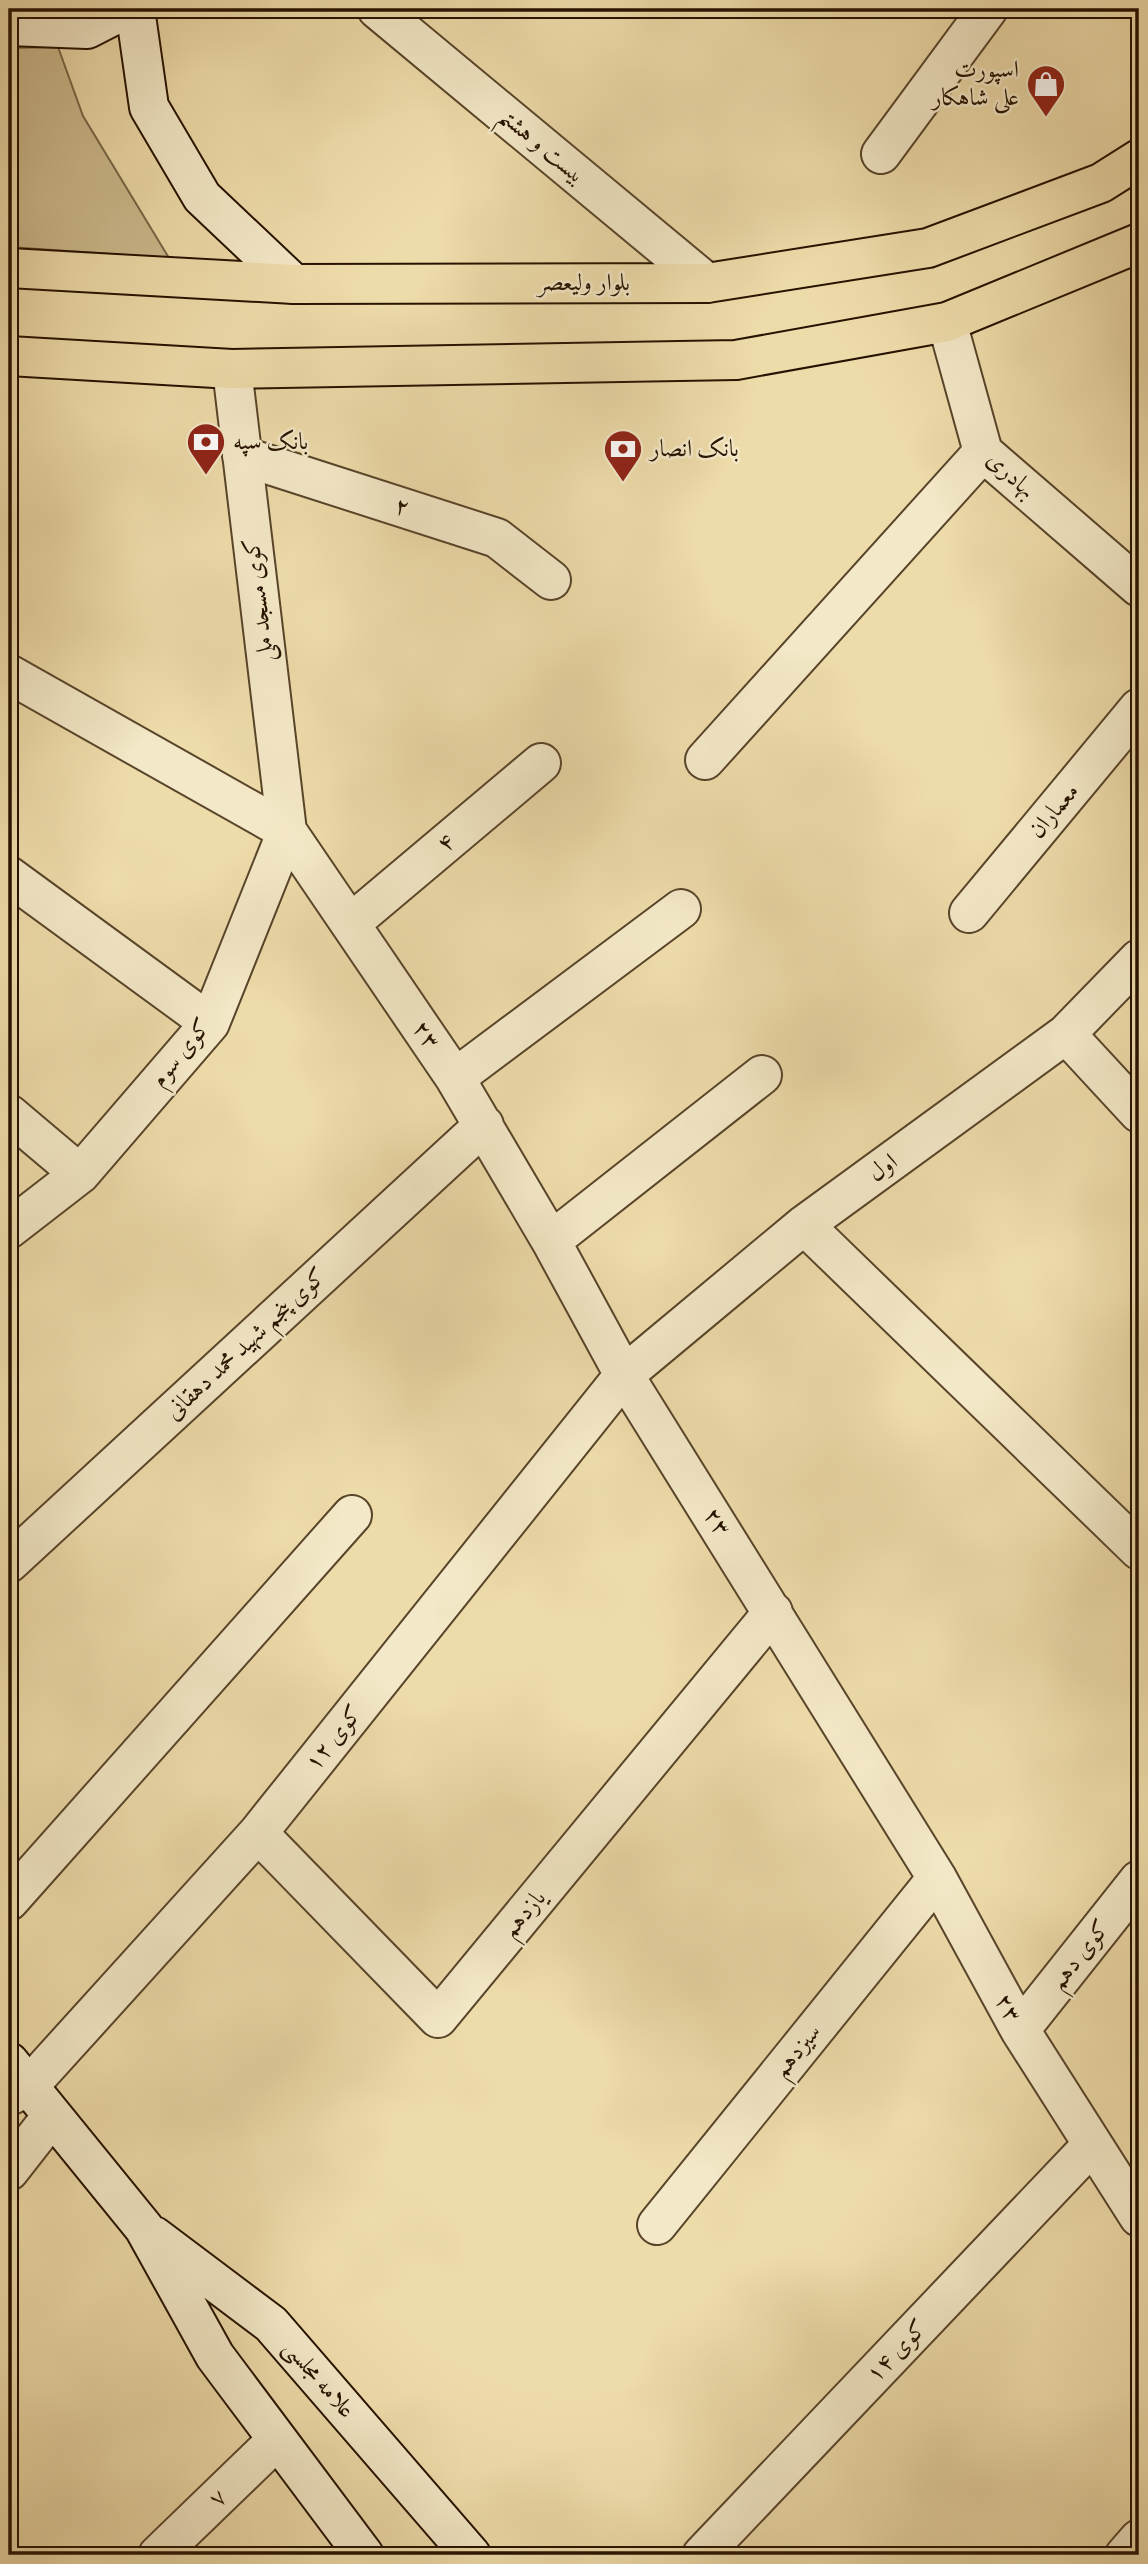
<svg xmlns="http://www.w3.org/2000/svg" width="1148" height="2564" viewBox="0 0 1148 2564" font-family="'Libre Bodoni',Amiri,serif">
<rect width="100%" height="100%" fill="#eddba9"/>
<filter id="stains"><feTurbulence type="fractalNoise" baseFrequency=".00286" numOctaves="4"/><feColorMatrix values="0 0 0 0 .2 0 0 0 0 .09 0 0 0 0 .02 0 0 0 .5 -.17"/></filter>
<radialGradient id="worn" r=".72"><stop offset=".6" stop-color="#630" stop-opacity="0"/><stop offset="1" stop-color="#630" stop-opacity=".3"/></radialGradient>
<!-- green -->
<path fill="#cbb98c" stroke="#786646" stroke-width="2" d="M58,47L83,116L169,258L9,247V48Z"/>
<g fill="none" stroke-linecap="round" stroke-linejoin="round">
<!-- street casing -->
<g stroke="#58442a" stroke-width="42">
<path id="street" d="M377,9L707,283
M881,154L988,9
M947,322L983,452L1139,587
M242,456L497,538L551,580
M9,674L287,831L455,1078L551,1241L624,1375L937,1878L1020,2030L1139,2217
M705,760L983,452
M9,876L210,1023
M969,913L1139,708
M351,923L541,763
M1066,1034L1139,1113
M455,1078L681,909
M9,1114L80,1174
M804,1225L1139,1550
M9,1229L80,1174L210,1023L287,831L232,369
M551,1241L762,1075
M9,1563L484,1125
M258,1833L438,2018L773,1612
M9,1901L352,1515
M1020,2030L1139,1880
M9,2096L28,2087L258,1833L624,1375L804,1225L1066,1034L1139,959
M9,2171L52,2116
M657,2225L937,1878
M158,2555L277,2440
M702,2555L1091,2146
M1125,2555L1139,2539"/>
</g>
<!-- secondary casing -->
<g stroke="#261200" stroke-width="42">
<path id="secondary" d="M135,9L149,107L202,197L294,284
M9,26L87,29L126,9
M9,2062L144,2228L215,2356L364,2555
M154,2236L271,2324L471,2555"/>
</g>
<!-- primary casing -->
<g stroke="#261200" stroke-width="42">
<path id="primary" d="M9,268L294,284L707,283L928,248L1101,183L1139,159
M9,356L232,369L736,360L947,322L1139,243"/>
</g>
<!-- street -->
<use href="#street" stroke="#f3e8c7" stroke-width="38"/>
<!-- secondary -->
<use href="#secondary" stroke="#f3e8c7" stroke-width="38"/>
<!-- primary -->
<use href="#primary" stroke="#eddba9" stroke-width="38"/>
</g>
<!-- icons -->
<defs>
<g id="shop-pin" transform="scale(2.0125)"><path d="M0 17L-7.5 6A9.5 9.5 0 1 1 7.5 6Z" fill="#8f2418" stroke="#f3e8c7"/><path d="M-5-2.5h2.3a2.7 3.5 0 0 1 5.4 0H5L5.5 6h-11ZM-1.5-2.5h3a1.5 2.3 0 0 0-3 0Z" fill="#fff"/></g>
<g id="bank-pin" transform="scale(2.0125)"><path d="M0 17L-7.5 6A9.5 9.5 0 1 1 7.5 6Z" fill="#8f2418" stroke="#f3e8c7"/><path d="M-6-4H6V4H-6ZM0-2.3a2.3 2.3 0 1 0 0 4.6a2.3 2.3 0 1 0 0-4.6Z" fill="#fff"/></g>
</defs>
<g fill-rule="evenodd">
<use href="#shop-pin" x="1046" y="84"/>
<use href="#bank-pin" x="206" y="442"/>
<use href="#bank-pin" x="623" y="449"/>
</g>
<g text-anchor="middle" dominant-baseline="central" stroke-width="5" stroke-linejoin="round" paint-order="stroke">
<!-- poi labels -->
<g font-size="24" fill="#261200" stroke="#f3e8c7" text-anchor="start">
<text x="1019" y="70" text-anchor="end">اسپورت<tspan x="1019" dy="28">علی شاهکار</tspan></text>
<text x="233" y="442">بانک سپه</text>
<text x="650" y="449">بانک انصار</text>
</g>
<!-- street labels -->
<g font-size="24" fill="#261200" stroke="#f3e8c7">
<text transform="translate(542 146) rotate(40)">بیست و هشتم</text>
<text x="584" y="283">بلوار ولیعصر</text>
<text transform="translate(1011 475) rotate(43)">بهادری</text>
<text transform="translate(402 507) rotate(18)">۲</text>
<text transform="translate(259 600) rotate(-97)">کوی مسجد ملی</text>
<text transform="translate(1054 811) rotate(-50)">معماران</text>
<text transform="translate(446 843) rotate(-40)">۴</text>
<text transform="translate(426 1035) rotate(56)">۲۳</text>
<text transform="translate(181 1053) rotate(-51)">کوی سوم</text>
<text transform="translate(883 1168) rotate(-36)">اول</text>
<text transform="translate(246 1344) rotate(-43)">کوی پنجم شهید محمد دهقانی</text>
<text transform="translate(717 1522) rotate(58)">۲۳</text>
<text transform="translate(334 1738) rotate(-51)">کوی ۱۲</text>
<text transform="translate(524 1914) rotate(-50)">یازدهم</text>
<text transform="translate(1080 1955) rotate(-52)">کوی دهم</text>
<text transform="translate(1008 2008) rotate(61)">۲۳</text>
<text transform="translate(797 2051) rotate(-51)">سیزدهم</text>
<text transform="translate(897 2351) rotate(-46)">کوی ۱۴</text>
<text transform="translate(319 2379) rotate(49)">علامه مجلسی</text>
<text transform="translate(218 2498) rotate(-44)">۷</text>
</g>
</g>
<!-- margin -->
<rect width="1148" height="2564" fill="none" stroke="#eddba9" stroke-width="35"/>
<rect x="10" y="10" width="1127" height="2543" fill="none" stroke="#261200" stroke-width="3.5"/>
<rect x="18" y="18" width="1113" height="2529" fill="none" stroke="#261200" stroke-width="2"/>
<rect width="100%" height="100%" filter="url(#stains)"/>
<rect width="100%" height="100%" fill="url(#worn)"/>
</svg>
